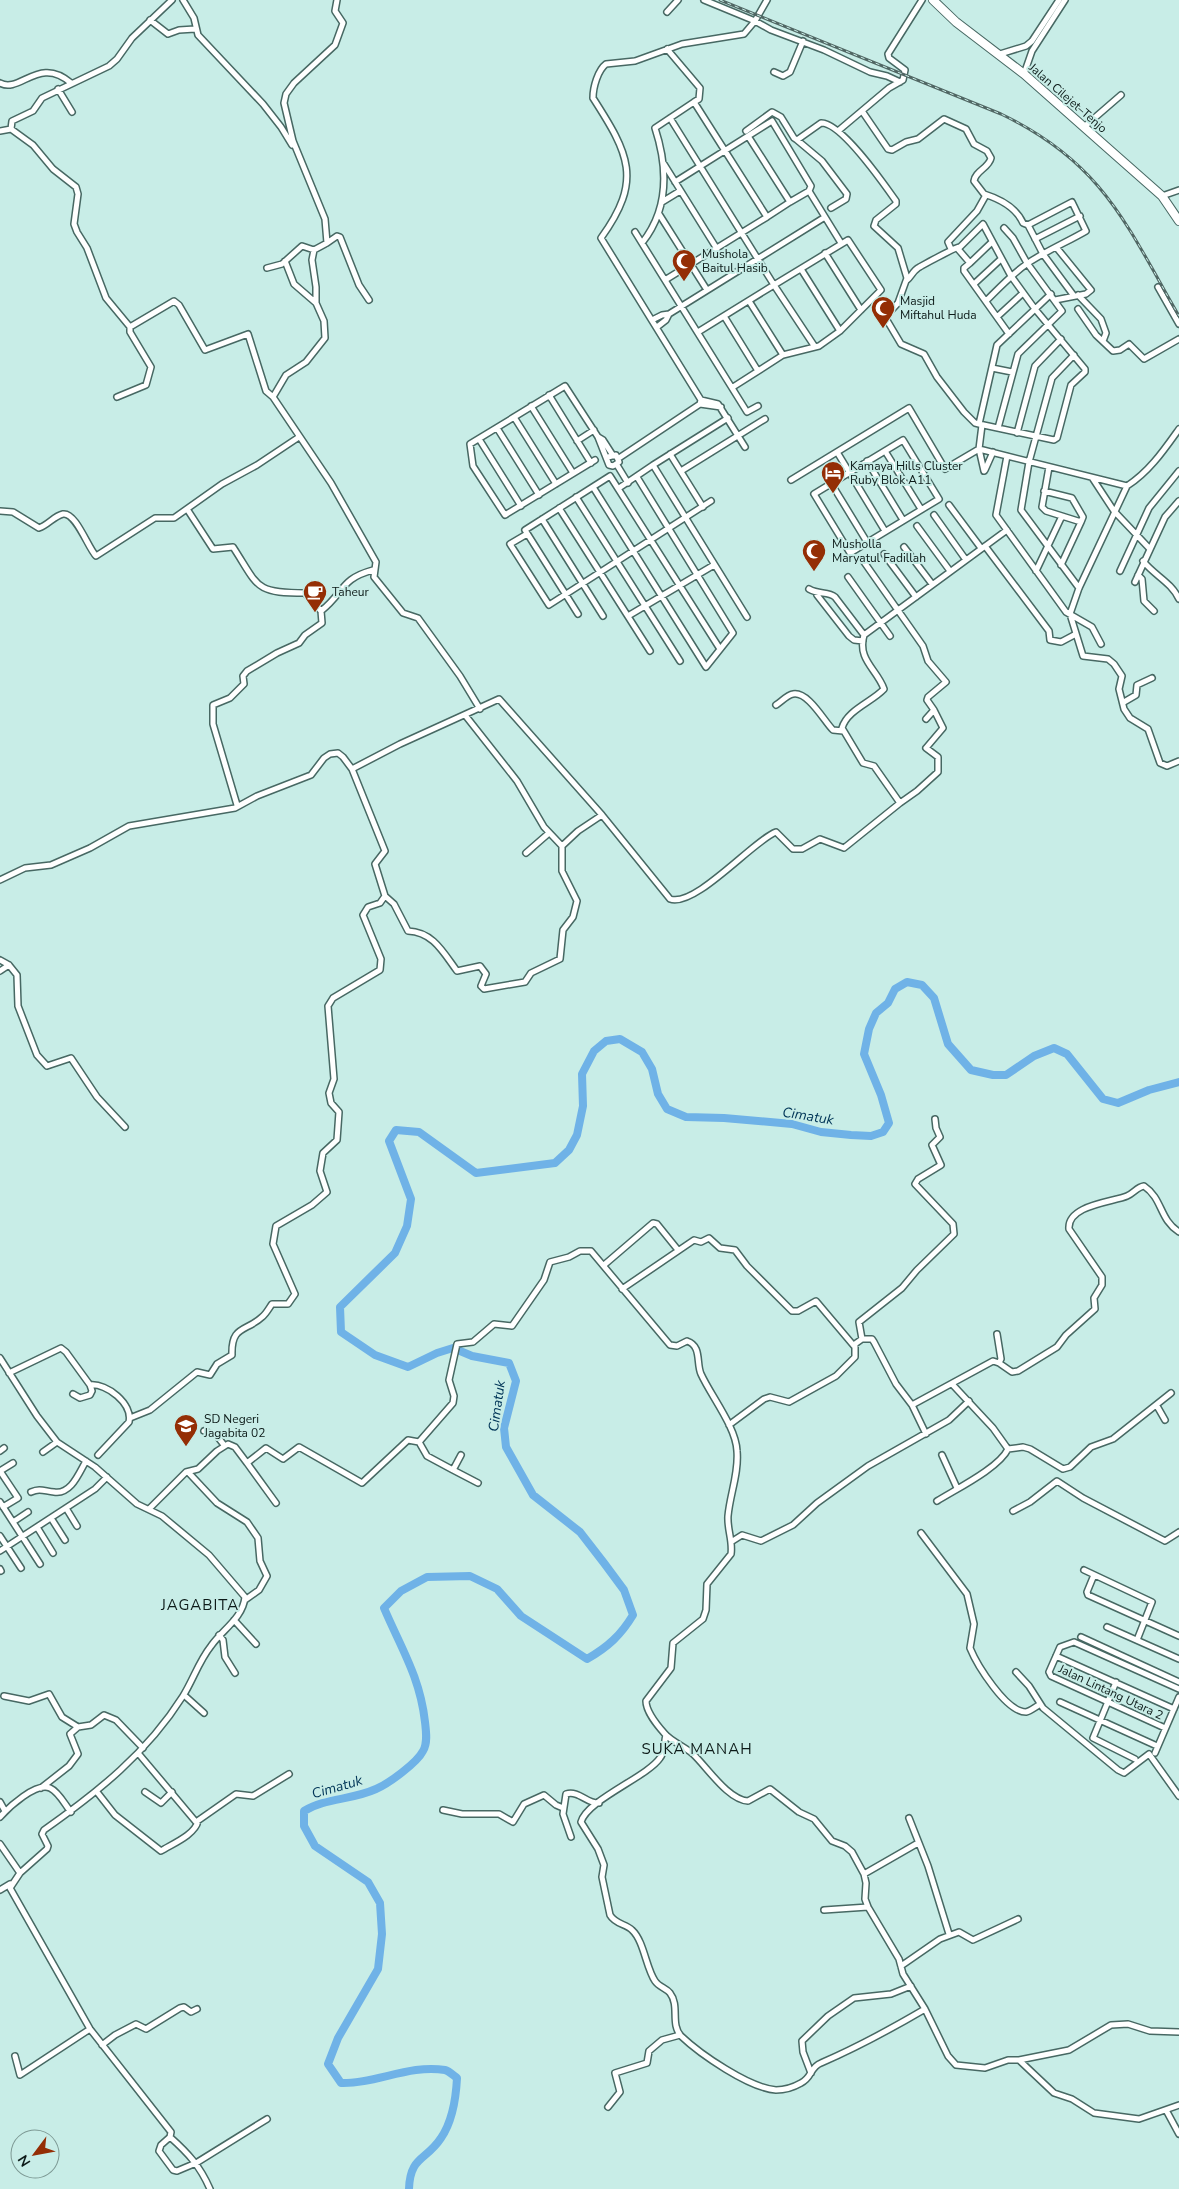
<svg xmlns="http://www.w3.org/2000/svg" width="1179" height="2189" viewBox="0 0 1179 2189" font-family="'Nunito Sans',sans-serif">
<rect width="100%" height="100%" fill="#c8ede7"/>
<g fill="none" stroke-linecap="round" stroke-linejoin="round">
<!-- river -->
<path stroke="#6fb2e7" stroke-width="8" d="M409,2189C410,2156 426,2161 441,2138C452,2122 456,2098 457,2078C453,2075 449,2071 445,2070C410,2064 375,2084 341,2083L328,2064L338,2038L378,1969L382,1934L380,1903L368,1882L315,1846L304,1826V1811C325,1798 352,1800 376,1789C388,1784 417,1763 423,1751C428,1743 426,1731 425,1722C420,1677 401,1648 384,1608L401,1591L427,1577L470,1576L497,1589L521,1616L587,1659C608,1647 621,1635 633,1615L624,1590L604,1563L580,1532L533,1495L506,1447L504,1428L516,1381L509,1363L472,1356L453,1348L437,1353L408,1367L375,1355L341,1332L340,1307L395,1253L407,1226L411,1199L389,1141L396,1130L419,1132L476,1173L555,1163L569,1150L577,1135L583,1106L582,1074L594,1051L606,1041L620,1039L642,1052L652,1069L658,1094L667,1109L686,1117L724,1118L792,1124L821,1132L851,1135L871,1136L883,1132L889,1123L881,1095L864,1054L869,1029L876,1013L888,1003L895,989L907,982L922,985L934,998L948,1044L971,1070L993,1075H1006L1034,1056L1054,1048L1067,1054L1103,1099L1118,1103L1149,1090L1179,1082"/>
<!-- street casing -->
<g stroke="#476863" stroke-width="8">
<path id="street" d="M183,0L194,18L198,35L263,104L281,127L292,145
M704,0L755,21L771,30L824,50L870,72L887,76L900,82
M667,12L678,0
M150,20L168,34L179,30L195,29
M667,49L700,88L699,99L694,102
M1000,54L1026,46L1032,41L1059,0
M774,72L783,76L790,72L803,41
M1024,74L1032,51L1065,0
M0,83C20,94 39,55 71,83
M58,89L72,112
M862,111L888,149L892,150L906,142L918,139L944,119L966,129L974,144L987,151L991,158C989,168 975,171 974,181L984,194C1000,199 1016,207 1023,223L1028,225
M670,118L774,285L698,332
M1084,127L1121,95
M11,129L12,121L33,111L42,98L109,66L117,59L132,38L172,0
M0,131L11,129L33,145L53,169L76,187L78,194L74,224L77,232L87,248L106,298L130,327L174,301L179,305L205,350L248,334L266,391L273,397L331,483L376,562L374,577L403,613L418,618L460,676L480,709
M746,131L772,112L781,117L794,138L797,140L821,123C841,122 884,184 896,201V204L876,220L874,226L898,248L907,278L898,303L885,317L901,344L924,354L937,377L964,412L975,423L979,424
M838,131L889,88L903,80L905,70L889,58L888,54L922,0
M748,136L790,202L767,217
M797,140L822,161L847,194L846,199L831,208
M664,164L717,249
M675,182L772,121L811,186L809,191
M1162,196L1179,190
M662,202L680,191
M790,202L809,191L841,243
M659,214L707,290
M635,232L747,412L758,406
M1035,239L1080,216
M327,243L337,236L340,237L359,285L369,300
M642,243C669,209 668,168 655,128L694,102L767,217L665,280
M951,249L948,242L977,211L986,195
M825,253L861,310
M285,261L294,284L316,303
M970,263L992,242
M267,268L282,264L302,246L314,250
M801,269L840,331
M907,280C911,277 913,271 918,268C921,266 956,247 959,247
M974,284L1001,259
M1158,287L1179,324
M1078,295L1101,319L1106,333L1103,341
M987,300C1000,287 1012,274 1028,263C1046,251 1067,242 1086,231L1072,202L1028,225L1043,254L1074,296
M1055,300L1086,294L1091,290L1056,247
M749,301L783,355
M1078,309L1096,335L1113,351L1120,350L1129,344L1144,359L1179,339
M724,316L758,371
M998,316L1023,293
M652,320L662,315L669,314L825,217
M657,327L666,320L669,314
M1009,334L964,271V268L970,263L958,249L983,224L1011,276L1035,309L1085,369V372L1071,385L1057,438L1054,440L979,424L997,345L1051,294
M1074,355L1052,378L1029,462L1021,510L1079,588
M992,368L1012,372
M733,387L783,355L819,346L840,331L881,290L848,240L774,285L815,347
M549,395L591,463
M117,397L146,385L151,367L130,332V327
M273,397L286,375L306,362L325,338L324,321L316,303V287L312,260L314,250L327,243L325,219L293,141L284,103L286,94L294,83L335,45L343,23L335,11L337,0
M701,400L718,404L745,447
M700,404L701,400L601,238C643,180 629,154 593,98C593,87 598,70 606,64L635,61L682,44L744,34L755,21L767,0
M531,406L573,473
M514,417L556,484
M982,425L979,449L1127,486
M497,428L539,495
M998,428L1018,354L1062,311L1027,263L1013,238L1004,228
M1179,429C1164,450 1149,472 1127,486L1079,588L1070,614L1083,656L1108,659L1114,664L1122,676L1119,689L1124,709L1130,718L1148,729L1160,763L1167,766L1179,761
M1017,433L1035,366L1061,339
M598,437L603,440L612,454
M479,439L521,506
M903,440L939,499L850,553L814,494Z
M577,441L594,430
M885,451L921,509
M837,452L885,531
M670,454L703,507
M1007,456L996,515L1066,612L1092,627L1101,644
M619,458L700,404L721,407
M595,460L505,515L473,466L470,444L565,386L598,437L609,465L613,466L619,462L616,455L608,457
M867,461L903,520
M617,465L628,483
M653,465L728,418
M1049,467L1042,507L1046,511L1081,522L1061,565
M985,470L993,452
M681,471L765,419
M1093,479L1114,511L1149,548
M791,480L909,408L945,469L979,449L984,471
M831,483L867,542
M593,487L706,667L733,633L637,477
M619,488L653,465L747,617
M1044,491L1072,498L1083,517L1081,522
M576,497L680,661
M949,505L981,548
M559,508L650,651
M187,509L213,549L233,547C259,587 254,593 305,593L321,611L322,623L305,635L299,643L277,653L247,671L243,676L244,684L230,698L213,705V724L237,805
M0,511L13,512L39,528C48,525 54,516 63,514C76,512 88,548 96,556L155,518H174L222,484L257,465L299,437
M934,515L966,560
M542,519L603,616
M917,526L950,571
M527,534L510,544L549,605L711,501
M985,546L1049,631L1050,640L1061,642L1076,634
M904,547L932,584
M884,554L916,597
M1143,561C1155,576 1171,582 1179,599
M864,562L923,646L928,661L946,682L928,697L927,700L934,710L926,719
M1036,571L1062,516
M1120,571L1149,508L1179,471
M1138,575L1142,579L1144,601L1154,611
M848,577L890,636
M1135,582L1165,517L1179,501
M809,589C819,595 828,591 835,597L864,635
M817,595L849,636L854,640L863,641
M321,611C345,592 340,579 373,570
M578,614L525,530L610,476L720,649
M628,616L714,565
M1124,702L1136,695L1137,685L1152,678
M776,705C781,702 787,695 793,694C808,691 824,721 833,730L843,731
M900,803L917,791L938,772V757L926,748L943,728L934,710
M562,846L578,831L602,815
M526,853L549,833
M0,880L25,868L51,865L90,848L129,826L235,808L257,796L311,775L324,758L330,754L338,753L343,757L352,769L400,744L499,699L602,815L670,899C695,908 754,840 776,832L793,849H802L820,839L844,848L900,803L874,766L863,763L842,728C847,710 872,702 884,689C877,669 857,660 864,635L1007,530
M385,896L394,904L408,931C433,932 443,952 457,971L480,966L486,974L481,986L484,989L525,982L531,973L560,959L563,930L573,917L577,901L562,871V846L544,827L517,781L465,715
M0,960L9,965L17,975L18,1006L37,1055L47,1066L71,1058L97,1097L125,1127
M0,971L9,965
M604,1265L653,1223L657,1224L678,1250
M622,1289L694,1240L701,1242L709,1238L720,1248L735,1250L747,1266L792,1311H798L816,1301L854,1346
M997,1334L1001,1359L999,1363
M862,1339L859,1322L902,1288L917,1270L954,1234L953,1224L915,1184L918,1179L941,1165L932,1145L940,1137L936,1128L935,1119
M0,1358L37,1416L57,1442L95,1467L137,1504L162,1516L209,1555L245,1597C243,1618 222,1630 211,1646C199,1661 193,1680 183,1696C147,1753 98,1792 44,1830L42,1834L48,1846L47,1849L20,1873L10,1888L90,2029L171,2132L170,2137C188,2153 200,2166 210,2189
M9,1373L61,1348L66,1352L90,1385C107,1383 133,1404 129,1422L98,1455
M73,1394L80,1398L90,1395L92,1391L90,1385
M912,1405L926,1434
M1157,1406L1165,1420
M130,1418L150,1410L197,1372L210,1375L217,1364L232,1355C231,1325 246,1332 262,1317C266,1314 269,1308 272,1304H288L295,1294L273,1244L276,1226L312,1205L327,1192L320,1171L323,1153L337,1140L339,1112L331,1103L329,1093L334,1079L328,1006L333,998L380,970L381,959L363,915L368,907L380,903L385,896L375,864L385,851L352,769
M729,1425L764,1399L770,1397L789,1402L836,1376L855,1357V1344L862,1339H872L874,1342L896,1384L912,1405L993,1361L999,1363L1012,1372L1018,1371L1057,1347L1066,1335L1095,1309L1094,1298L1102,1285V1277L1069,1229C1067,1205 1113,1202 1127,1196C1134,1193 1137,1187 1144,1186C1163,1199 1159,1219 1179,1232
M204,1431L217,1436L224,1445
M419,1442L427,1456L453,1470L461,1455
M1008,1449L1023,1447L1030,1449L1063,1469L1070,1467L1091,1447L1113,1439L1171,1393
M0,1451L4,1448
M43,1452L57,1442
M942,1455L957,1488
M247,1463L276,1503
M453,1470L478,1483
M0,1471L18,1498L3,1507
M0,1471L13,1463
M188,1472L217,1503L247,1522L258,1538L260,1561L267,1576L259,1590L245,1600
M31,1492C40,1488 44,1491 54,1492C71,1495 79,1473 86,1461
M937,1501C956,1489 999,1468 1008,1449L993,1428L952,1384
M0,1502L40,1564
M66,1508L77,1526
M149,1509L186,1472L198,1469L217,1451L228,1444L235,1447L247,1463L266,1448L283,1459L299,1447L362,1483L408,1440L419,1442L453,1403L454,1396L449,1380L457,1344L473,1342L494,1324L512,1326L544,1280L550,1262L569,1257L580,1251H591L670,1345L677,1346L687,1341C702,1346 696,1363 701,1374C711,1396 736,1427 737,1451C739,1473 730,1494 728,1516C727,1529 733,1541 731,1554L707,1584L706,1610L703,1619L673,1643L671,1668L646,1701C646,1712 657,1725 665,1734C672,1742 684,1746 693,1754C707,1767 728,1800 748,1801L770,1789L799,1812L814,1819L832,1841L845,1846L852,1852L864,1874L866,1883L865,1899L868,1907L899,1959L903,1974L925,2009L948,2056L956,2065L985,2068L1008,2060H1019L1054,2093L1072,2099L1094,2113L1139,2119L1179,2105
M1013,1511L1030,1502L1057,1481L1083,1498L1165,1541L1179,1532
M51,1518L65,1540
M13,1522L28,1512
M37,1527L53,1553
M921,1533L967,1594L974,1624L970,1648C977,1665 1006,1712 1026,1712C1031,1711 1035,1707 1039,1705
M0,1536L21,1568
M731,1542L742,1535L761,1541L793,1525L817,1503L868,1466L949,1420L969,1401
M0,1551L95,1489L107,1477
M0,1569L1,1571
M1084,1570L1152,1602L1137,1640
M1094,1575L1087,1592L1088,1595L1179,1636
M234,1620L256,1644
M1107,1627L1179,1659
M219,1635L223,1640L225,1657L235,1673
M1081,1637L1179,1682
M1056,1656L1174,1709
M1016,1672L1029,1686L1043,1708L1118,1770L1124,1773L1149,1754L1179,1796
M1116,1682L1093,1738L1135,1759
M184,1695L204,1713
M4,1696L29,1701L49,1694L62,1717L78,1727
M1060,1702L1157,1746
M1165,1728L1051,1676L1049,1672L1060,1647L1074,1642L1179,1689
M666,1735C664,1742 665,1752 660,1758C647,1777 587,1800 581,1822L598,1849L604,1865L602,1877L610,1915C615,1924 626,1924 632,1930C644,1941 646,1968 655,1981C659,1987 666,1988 670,1993C680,2006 670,2024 681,2036C700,2054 749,2088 776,2090C784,2090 794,2087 801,2083C812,2078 810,2067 821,2063C858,2047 891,2029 925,2009
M138,1753L196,1822L236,1794L253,1796L289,1774
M1155,1753L1179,1697
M41,1788L69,1766L78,1754L70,1734L78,1727L91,1725L104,1715L116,1720L143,1748
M97,1792L115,1815L161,1851C172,1844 195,1835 198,1821
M145,1792L161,1803L172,1792
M0,1802L5,1811
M443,1810L462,1814H499L513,1822L524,1804L544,1795L556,1805L563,1808
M0,1817C9,1807 36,1782 50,1788C59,1792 65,1805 71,1812
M909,1818L928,1866L949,1934
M571,1837L563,1814L566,1794C579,1790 587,1804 599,1803
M0,1844L20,1873
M864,1874L918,1843
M0,1890L10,1884
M824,1910L868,1907
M901,1966L940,1939L959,1932L973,1940L1018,1919
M102,2045L115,2035L136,2024L146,2029L180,2008L184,2007L191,2012L197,2009
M15,2056L20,2075L90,2029
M1019,2060L1069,2050L1111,2025L1128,2024L1150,2031L1179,2032
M811,2073L803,2052L802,2041L828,2016L854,1998L891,1994L911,1986
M608,2107L620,2092L615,2073L647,2063L649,2051L662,2040L680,2035
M1166,2110L1179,2134
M170,2137L161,2145L159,2151L173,2170L177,2171L196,2163L267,2119"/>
</g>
<!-- secondary casing -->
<g stroke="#476863" stroke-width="10">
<path id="secondary" d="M933,0L956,22L1024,74L1111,151L1162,196L1179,221"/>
</g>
<!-- street -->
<use href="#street" stroke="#fff" stroke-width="5"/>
<!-- secondary -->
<use href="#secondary" stroke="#fff" stroke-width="8"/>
<!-- rail casing -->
<g stroke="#516764" stroke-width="3">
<path id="rail" d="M720,0L1001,114C1103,163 1126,224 1179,316"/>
</g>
<!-- rail -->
<use href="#rail" stroke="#c8ede7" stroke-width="1" stroke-dasharray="4" stroke-linecap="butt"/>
</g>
<!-- icons -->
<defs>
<g id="mosque-pin" transform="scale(1.25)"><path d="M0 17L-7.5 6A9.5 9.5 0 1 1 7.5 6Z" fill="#942e05" stroke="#c8ede7"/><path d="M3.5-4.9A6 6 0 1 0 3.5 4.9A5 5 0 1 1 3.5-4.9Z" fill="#fff"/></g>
<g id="hotel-pin" transform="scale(1.25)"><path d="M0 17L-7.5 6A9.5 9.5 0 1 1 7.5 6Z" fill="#942e05" stroke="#c8ede7"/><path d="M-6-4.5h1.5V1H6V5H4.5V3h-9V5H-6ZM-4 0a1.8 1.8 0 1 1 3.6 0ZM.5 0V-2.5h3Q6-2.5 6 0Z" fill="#fff"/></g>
<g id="cafe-pin" transform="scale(1.25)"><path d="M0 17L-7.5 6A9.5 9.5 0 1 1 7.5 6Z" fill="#942e05" stroke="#c8ede7"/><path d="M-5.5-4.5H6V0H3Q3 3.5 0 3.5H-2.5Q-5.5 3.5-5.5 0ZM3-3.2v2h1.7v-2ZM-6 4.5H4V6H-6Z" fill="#fff"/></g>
<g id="school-pin" transform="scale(1.25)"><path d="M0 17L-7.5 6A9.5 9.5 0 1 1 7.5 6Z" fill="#942e05" stroke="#c8ede7"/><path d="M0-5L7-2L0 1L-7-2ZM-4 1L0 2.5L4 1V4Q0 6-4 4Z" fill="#fff"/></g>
</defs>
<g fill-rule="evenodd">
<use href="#mosque-pin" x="684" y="261"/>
<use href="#mosque-pin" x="883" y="308"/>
<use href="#hotel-pin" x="833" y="473"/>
<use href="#mosque-pin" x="814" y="551"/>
<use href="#cafe-pin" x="315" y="592"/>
<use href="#school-pin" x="186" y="1426"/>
</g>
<g text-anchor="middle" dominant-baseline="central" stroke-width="4" stroke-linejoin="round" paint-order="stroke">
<!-- street labels -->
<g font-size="12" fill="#0c1a18" stroke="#c8ede7">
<text transform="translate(1068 98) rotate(41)">Jalan Cilejet–Tenjo</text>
<text transform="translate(1111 1692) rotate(25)">Jalan Lintang Utara 2</text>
</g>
<!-- poi labels -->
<g font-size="12" fill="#0c1a18" stroke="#c8ede7" text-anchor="start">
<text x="702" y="254">Mushola<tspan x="702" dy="14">Baitul Hasib</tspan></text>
<text x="900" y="301">Masjid<tspan x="900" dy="14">Miftahul Huda</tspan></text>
<text x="850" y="466">Kamaya Hills Cluster<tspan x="850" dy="14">Ruby Blok A11</tspan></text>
<text x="832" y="544">Musholla<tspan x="832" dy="14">Maryatul Fadillah</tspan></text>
<text x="332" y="592">Taheur</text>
<text x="204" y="1419">SD Negeri<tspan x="204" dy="14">Jagabita 02</tspan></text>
</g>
<!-- water labels -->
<g font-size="14" font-style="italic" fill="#003557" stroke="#c8ede7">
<text transform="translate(808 1116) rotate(9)">Cimatuk</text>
<text transform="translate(497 1406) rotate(-82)">Cimatuk</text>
<text transform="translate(337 1787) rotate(-16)">Cimatuk</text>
</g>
<!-- quarter labels -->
<g font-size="15" letter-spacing="1" fill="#0c1a18" stroke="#c8ede7">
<text x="200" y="1605">JAGABITA</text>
<text x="697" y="1749">SUKA MANAH</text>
</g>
</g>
<!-- north arrow -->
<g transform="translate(35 2154) rotate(238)"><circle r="24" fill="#c8ede7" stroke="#7d9994"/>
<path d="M0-4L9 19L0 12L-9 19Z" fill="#942e05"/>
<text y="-8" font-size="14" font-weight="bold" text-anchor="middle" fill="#0c1a18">N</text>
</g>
</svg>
